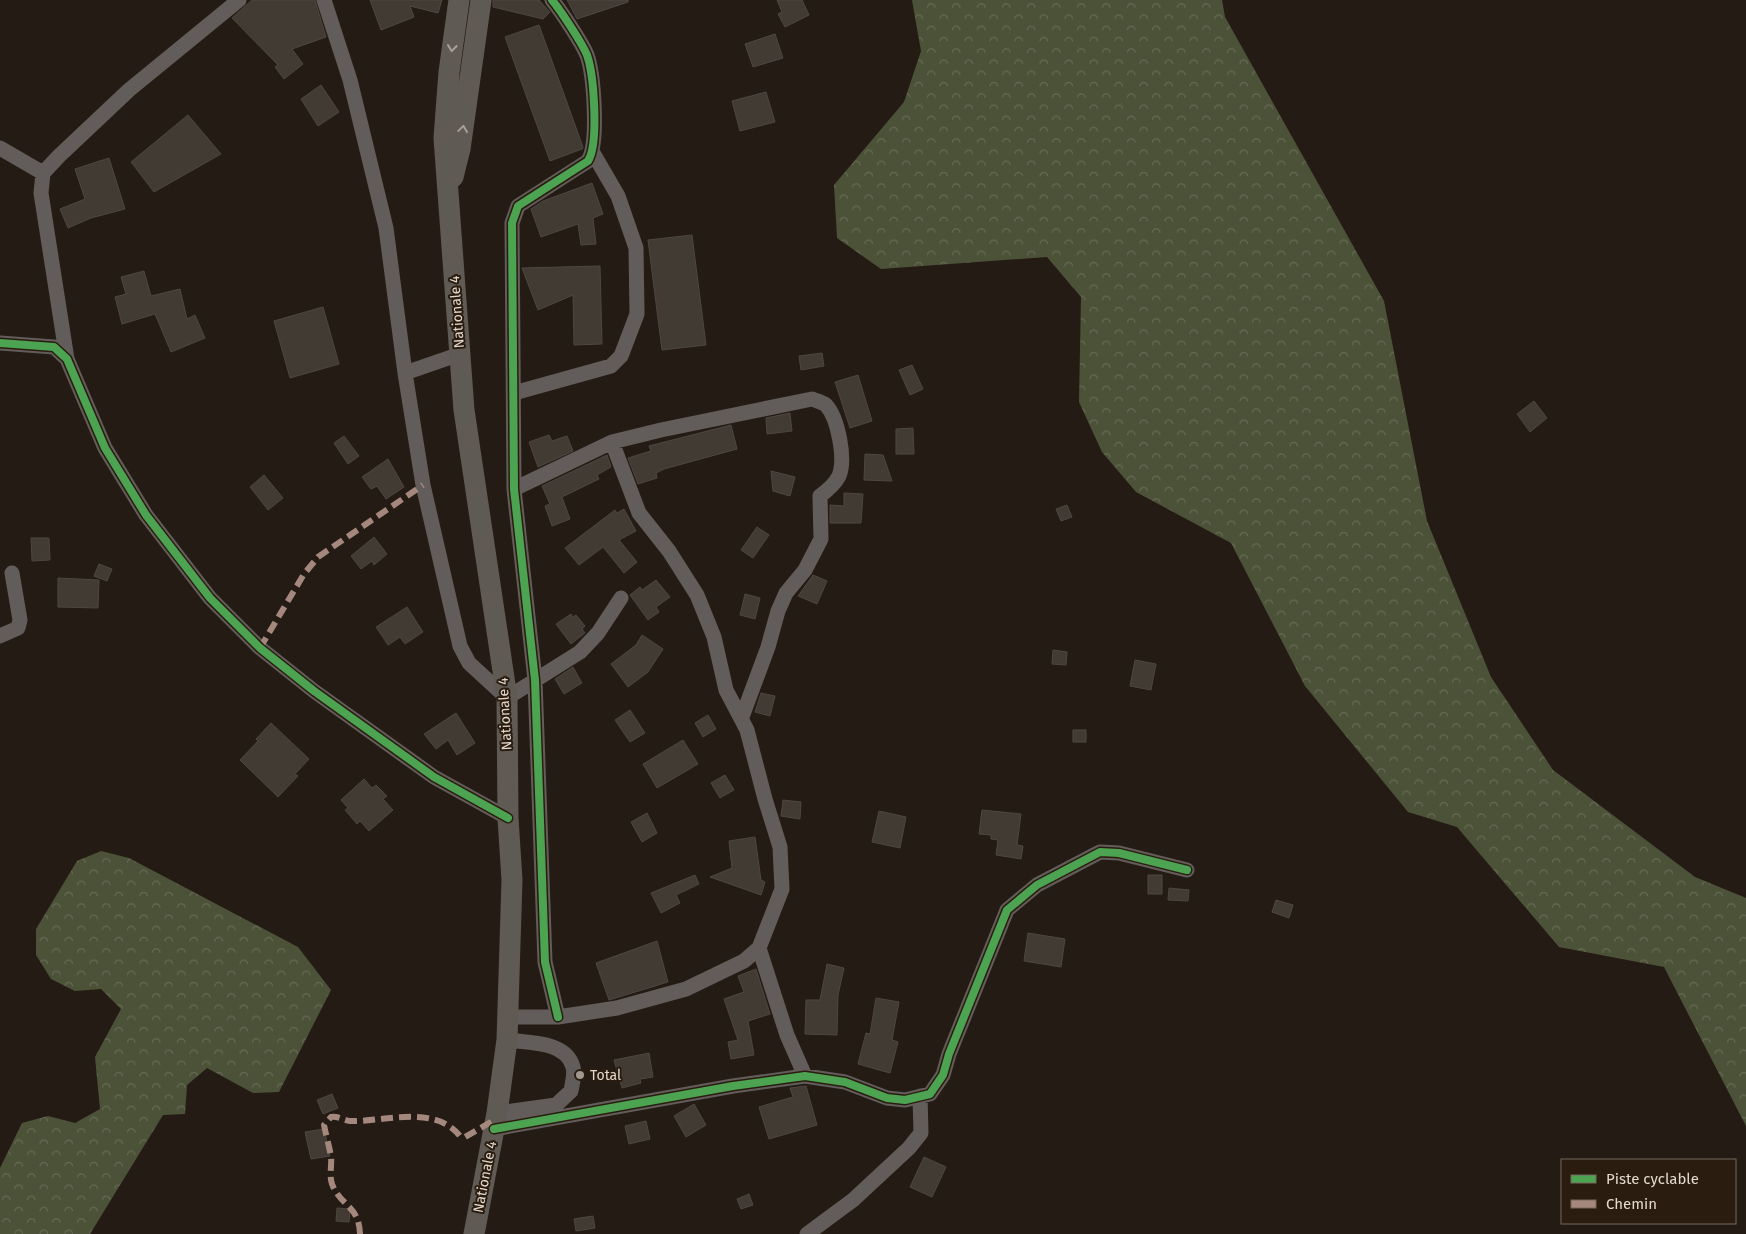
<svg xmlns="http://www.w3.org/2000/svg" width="1746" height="1234" viewBox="0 0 1746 1234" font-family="'Fira Sans',sans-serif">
<defs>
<pattern id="forest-crowns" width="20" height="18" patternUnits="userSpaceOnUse" patternTransform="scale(1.25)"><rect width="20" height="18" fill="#4c5238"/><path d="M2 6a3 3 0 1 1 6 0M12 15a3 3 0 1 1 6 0" fill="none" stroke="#666a54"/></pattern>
</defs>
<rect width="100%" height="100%" fill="#241c14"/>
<!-- forest -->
<path fill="url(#forest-crowns)" d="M912,0H1222L1225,17L1384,301L1427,521L1491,677L1553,770L1695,877L1746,898V1126L1664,967L1559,947L1457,827L1408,812L1305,686L1231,543L1136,492L1102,452L1079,402L1081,297L1047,257L881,269L837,238L834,185L904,102L921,51Z
M101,851L129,858L298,947L331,990L279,1092L253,1093L207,1068L187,1085L185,1114L163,1115L90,1234H0V1168L22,1123L48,1116L75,1123L100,1109L95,1057L121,1009L101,989L75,991L51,979L36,955V929L77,861Z"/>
<!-- building -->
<path fill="#423b34" stroke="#4e4641" d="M252,0H315L326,37L292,49L303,64L284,79L275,67L278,65L232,18Z
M370,0H442L438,13L410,6L414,17L381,30Z
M493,0H539L550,12L543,19L493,7Z
M567,0H628V2L577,19Z
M777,0H802L809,15L785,27L778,14L782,12Z
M539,25L583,147L582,149L550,161L505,37Z
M775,34L783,58L753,67L745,44Z
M321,85L339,112L318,126L301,99Z
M766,92L775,122L740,131L732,101Z
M188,115L221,154L154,192L131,162Z
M109,158L125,209L91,218L68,228L60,209L85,199L75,169Z
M592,183L603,214L593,218L596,244L581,245L578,224L541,237L531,209L543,201Z
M692,235L706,345L662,350L648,240Z
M600,266L602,344L574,345L573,295L538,310L522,268Z
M144,271L151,296L180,289L187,319L195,315L205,338L171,352L155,314L122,324L115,297L126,294L121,277Z
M323,307L339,364L290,378L274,321Z
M822,353L824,366L801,370L799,356Z
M912,365L923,389L910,395L899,370Z
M858,375L872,421L850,428L835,382Z
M1534,401L1547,418L1530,432L1517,414Z
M790,413L792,431L767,434L766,418Z
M731,425L737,449L664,469L656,473L657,478L638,484L628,458L651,451L649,446Z
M913,428L914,454H896V429Z
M549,435L552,441L567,436L573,451L538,467L529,442Z
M344,436L359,456L348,464L334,443Z
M865,454L883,455L892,481L864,480Z
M607,455L611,467L597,475L599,479L562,497L570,519L552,526L545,506L550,504L542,486Z
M388,459L404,487L386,499L377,486L371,489L362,477Z
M771,471L795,477L790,496L773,491Z
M264,475L283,498L268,510L250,487Z
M844,493L863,494L861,523H830V505L844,506Z
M1067,505L1072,517L1061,521L1056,509Z
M624,509L636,531L619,540L637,562L624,573L603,547L579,565L565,548L615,510L617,513Z
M757,527L769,535L753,558L741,550Z
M374,537L387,554L374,565L372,561L361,569L351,556Z
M31,538H49L50,560L32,561Z
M99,564L112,569L107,581L94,576Z
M813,575L827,581L817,604L798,596Z
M58,578L99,580L98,608L58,607Z
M656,580L670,597L656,607L659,612L648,620L630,595L640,587L642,590Z
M745,594L760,598L755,619L740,615Z
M407,607L423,632L405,644L400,637L388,645L376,627Z
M571,614L573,617L576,615L585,626L582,629L585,633L571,644L556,624Z
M642,635L663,649L648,672L628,687L611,664L636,645Z
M1053,650L1067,652L1066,665L1052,664Z
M1135,660L1156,664L1151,690L1130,686Z
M573,667L582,683L564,694L555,679Z
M761,693L775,696L770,716L755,712Z
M630,710L645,733L630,742L615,720Z
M456,713L475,743L457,755L448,740L436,749L424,734Z
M708,715L716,729L703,737L695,723Z
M271,723L309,759L295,774L298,776L278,797L240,760L258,741L256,739Z
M1073,730H1086V742H1073Z
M683,740L698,764L657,788L643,764Z
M725,775L734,790L720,798L711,783Z
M364,779L372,788L376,785L387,796L383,799L393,810L369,831L360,821L357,824L345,810L348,808L341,800Z
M783,800L801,802L800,819L781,816Z
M982,810L1021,814L1017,845L1023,846L1021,859L996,855L998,840L991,839V835L979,834Z
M879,811L906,817L900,848L872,842Z
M647,813L657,833L642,842L631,822Z
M755,837L761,880L765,882L761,895L710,877L732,868L729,841Z
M695,875L699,884L676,895L680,903L661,913L651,893Z
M1148,875H1162V894H1148Z
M1169,888L1189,890L1188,901L1168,900Z
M1276,900L1293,905L1289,918L1272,912Z
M1028,933L1065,939L1061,967L1024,961Z
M657,941L668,982L609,1000L596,963Z
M827,964L844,968L838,995L837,1035L805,1034L806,1000H820Z
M756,969L770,1014L748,1021L754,1055L731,1059L728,1042L738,1040L724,999L744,992L738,976Z
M876,998L899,1002L892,1040L898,1042L890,1073L858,1064L866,1033L870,1034Z
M649,1053L653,1077L640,1079L641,1083L622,1088L614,1060Z
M806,1086L817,1125L769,1139L759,1107L793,1097L790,1088Z
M332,1094L338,1108L323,1114L317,1100Z
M694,1104L706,1125L686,1137L674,1116Z
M646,1121L650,1139L629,1144L625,1126Z
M324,1129L330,1156L311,1159L305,1132Z
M924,1157L946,1167L932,1197L910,1187Z
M749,1194L753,1205L741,1209L737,1199Z
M337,1208L350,1209L349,1222L336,1221Z
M593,1216L595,1228L576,1231L574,1219Z"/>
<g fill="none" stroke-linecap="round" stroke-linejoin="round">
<!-- minor -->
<path stroke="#625d5b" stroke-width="15" d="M324,0L350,80L386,228L405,373L423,485L460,646L469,663L507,698L580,652L598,633L621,598
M552,0C561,11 582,43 587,55C594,75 599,144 588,161L518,206L512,223L514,489L535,680L545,962L558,1017
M0,148L43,173
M0,343L54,347L67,359L105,448L146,515L210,598L260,648L314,691L434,777L508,818
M67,359L41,193L43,173L59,156L129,90L239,0
M405,373L460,354
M514,393L611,366L621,356L637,314L636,248L618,196L593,153
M514,489L612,442L661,430L812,399C817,401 822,402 826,405C838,418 846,459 839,476C835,484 828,490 820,496L821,539L805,570L786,593L778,611L768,647L742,717
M0,636L18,628L20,620L12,573
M759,948L787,1035L805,1076
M510,1017H558L617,1008L686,989L744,961L759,948L782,889L780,847L765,799L747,730L726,690L714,637L697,595L669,551L639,513L612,442
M497,1113L556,1105L571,1091C572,1085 575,1074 573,1067C566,1041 529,1043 507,1040
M494,1129L733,1086L805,1076L845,1082L887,1098L905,1100L930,1094L943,1075L949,1054L1007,910L1037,885L1100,852L1119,853L1187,870
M807,1234L853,1200L909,1148L921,1133L920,1096"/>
<!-- highway -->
<path stroke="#605a55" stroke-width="21" d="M459,0L449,72L444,138L464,410L507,698L508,818L512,880L507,1040L497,1113L474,1234
M453,177L460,149L481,0"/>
<!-- quiet -->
<path stroke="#a5887d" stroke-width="6" stroke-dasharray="12 6" stroke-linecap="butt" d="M260,648L304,574L318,557L423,485
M360,1234C359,1205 341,1207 332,1184C329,1175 332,1166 331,1156C329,1146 326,1135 324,1125L331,1117C338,1116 343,1120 350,1121C385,1122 434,1104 460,1136L465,1137L496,1119"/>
<!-- cycleway casing -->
<g stroke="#2a1c0e" stroke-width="11">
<path id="cycleway" d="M552,0C561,11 582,43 587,55C594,75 599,144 588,161L518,206L512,223L514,489L535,680L545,962L558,1017
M0,343L54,347L67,359L105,448L146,515L210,598L260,648L314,691L434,777L508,818
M494,1129L733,1086L805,1076L845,1082L887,1098L905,1100L930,1094L943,1075L949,1054L1007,910L1037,885L1100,852L1119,853L1187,870"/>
</g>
<!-- cycleway -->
<use href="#cycleway" stroke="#4ca352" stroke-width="8"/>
</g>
<!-- one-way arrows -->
<defs><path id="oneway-chevron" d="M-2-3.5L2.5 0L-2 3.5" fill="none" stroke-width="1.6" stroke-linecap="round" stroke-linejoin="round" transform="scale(1.25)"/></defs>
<g stroke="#a8a098">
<use href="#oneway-chevron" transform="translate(452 48) rotate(97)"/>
<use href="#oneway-chevron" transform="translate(463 129) rotate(-82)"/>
</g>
<!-- markers -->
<circle fill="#a0978e" stroke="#2a1c0e" stroke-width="2" cx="580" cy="1075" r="5"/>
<g text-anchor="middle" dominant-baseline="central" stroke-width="4" stroke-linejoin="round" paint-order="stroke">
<!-- street labels -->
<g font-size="14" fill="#e2d9cf" stroke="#2a1c0e">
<text transform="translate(457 312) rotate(-94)">Nationale 4</text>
<text transform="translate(505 714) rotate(-93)">Nationale 4</text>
<text transform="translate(485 1177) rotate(-79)">Nationale 4</text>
</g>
<!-- poi labels -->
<g font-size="14" fill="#e2d9cf" stroke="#2a1c0e" text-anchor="start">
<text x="590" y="1075">Total</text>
</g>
</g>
<!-- legend -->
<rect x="1561" y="1159" width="175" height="65" fill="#2a1c0e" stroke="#74685b"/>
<rect x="1571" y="1175" width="25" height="8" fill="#4ca352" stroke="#74685b"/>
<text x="1606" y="1184" font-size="15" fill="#e2d9cf">Piste cyclable</text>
<rect x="1571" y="1200" width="25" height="8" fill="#a5887d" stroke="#74685b"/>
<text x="1606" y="1209" font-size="15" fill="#e2d9cf">Chemin</text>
</svg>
